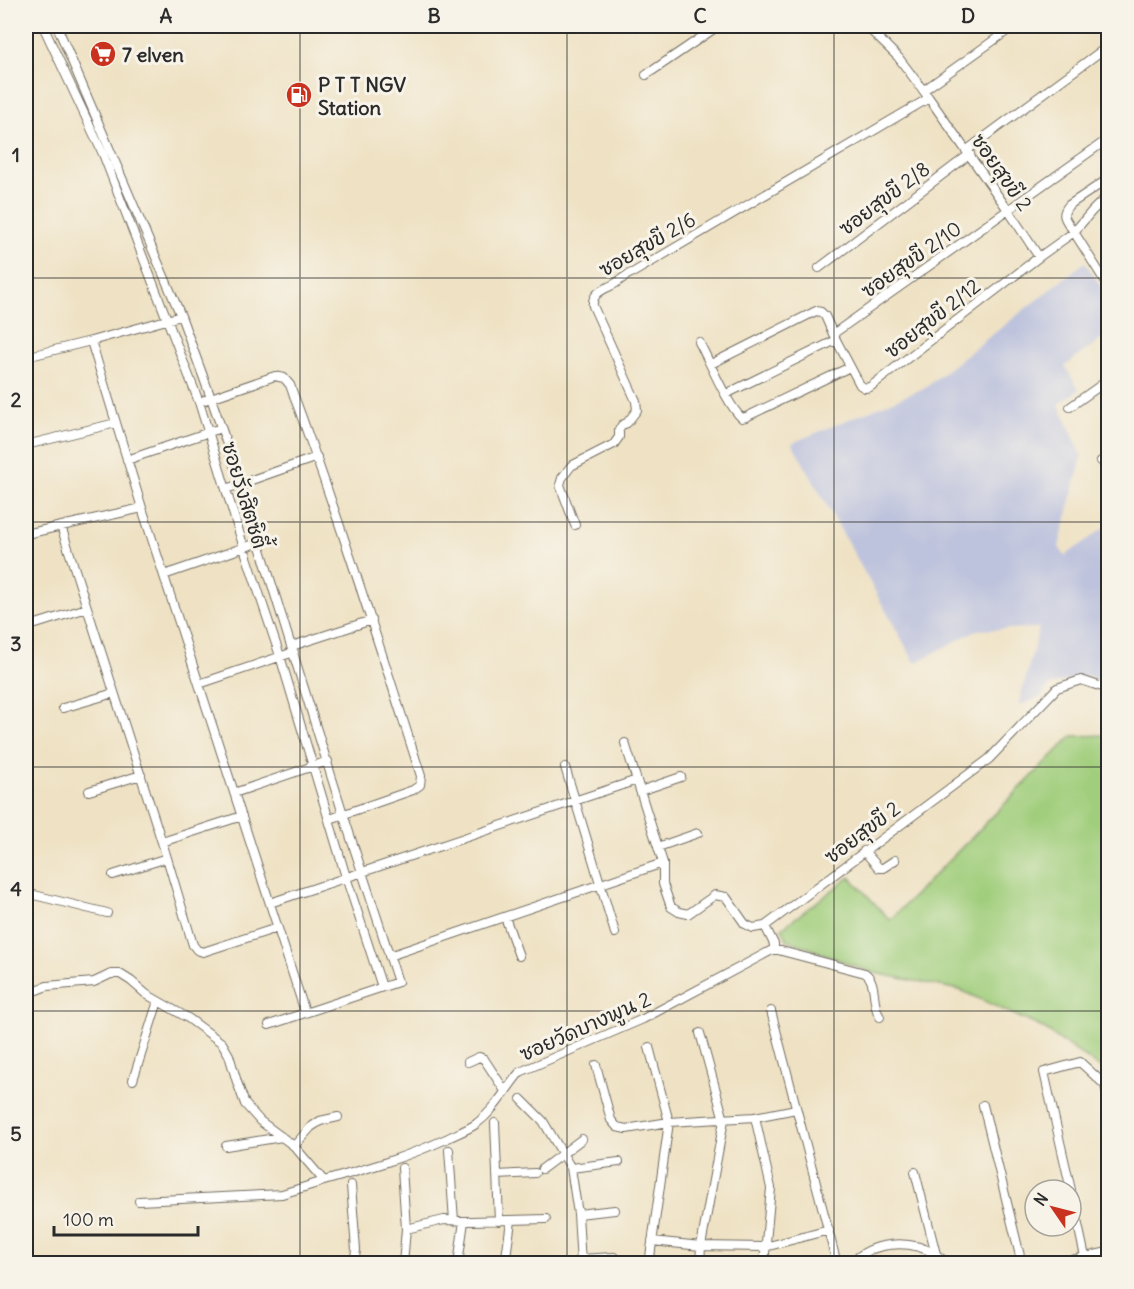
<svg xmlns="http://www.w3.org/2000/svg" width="1134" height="1289" viewBox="0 0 1134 1289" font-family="Delius,'Playpen Sans Thai',sans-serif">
<rect width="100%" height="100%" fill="#f7f3e8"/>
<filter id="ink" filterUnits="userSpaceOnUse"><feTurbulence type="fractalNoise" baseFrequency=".0167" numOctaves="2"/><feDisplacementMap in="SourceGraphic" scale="12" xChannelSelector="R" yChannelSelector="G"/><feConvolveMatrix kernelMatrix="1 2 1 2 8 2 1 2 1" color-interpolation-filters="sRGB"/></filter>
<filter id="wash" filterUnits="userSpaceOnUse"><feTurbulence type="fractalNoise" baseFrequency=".008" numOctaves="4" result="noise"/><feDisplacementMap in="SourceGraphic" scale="24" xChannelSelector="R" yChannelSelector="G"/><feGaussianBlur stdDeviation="1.35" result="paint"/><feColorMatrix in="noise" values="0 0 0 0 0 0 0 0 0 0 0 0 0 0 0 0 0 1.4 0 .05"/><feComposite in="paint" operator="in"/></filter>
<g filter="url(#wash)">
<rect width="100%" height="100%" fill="#efe2c4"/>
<!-- industrial -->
<path fill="#bec3dd" d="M1085,262L1108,298V334L1065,366L1079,390L1059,404L1082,456L1059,547L1065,556L1108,525V684L1087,676L1050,685L1040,697L1018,706L1039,628L977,630L915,663L792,443L924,388Z"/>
<!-- green -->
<path fill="#a0ce7c" stroke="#667c54" stroke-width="1.5" d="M1108,735V1073L1041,1027L960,990L870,972L786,939L782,928L850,877L890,920L1072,736Z"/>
</g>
<g filter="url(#ink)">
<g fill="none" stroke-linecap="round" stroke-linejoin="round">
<!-- minor casing -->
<g stroke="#706b61" stroke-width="10">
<path id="minor" d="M43,26L103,154L199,402L244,548L280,656L346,877L382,987
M57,26L181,316L211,398L241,485L343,814L398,982L269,1025
M866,26L898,57L929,98L1008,210L1039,257L1074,232L1108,286
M646,75L718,26
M924,90L1014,26
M967,150L1108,46
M1102,201L1092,211L1074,232C1067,221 1059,216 1069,205L1108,179
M819,268L970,154
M833,334L1108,139
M91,341L142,508L305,1012
M699,342C709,360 728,407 742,418L746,417L850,367
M26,357L91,341L181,316
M711,364L816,311L821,312L825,316L833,334L860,385L865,388L870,387L1039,257
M726,394L836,340
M199,402L275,376L284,378L290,385C338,514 379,645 421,776L420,785L413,790L330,819
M1070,407L1108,380
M26,445L116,423
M127,460L221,428
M1101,461L1108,466
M226,489L317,457
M575,525L560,485L562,478L571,466L614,444L619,437V430L622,425L627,423L637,410L636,401L593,306C591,292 606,289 616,283C622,279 627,274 634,272L929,98
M61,526L167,858L193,945L197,950L203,952L277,928
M26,534L142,508
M164,575L260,542
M36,624L87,608
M292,646L372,620
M199,684L294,652
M63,708L114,693
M625,743L663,863V884L671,907L679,912L688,914L715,895L726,897L745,924L753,928L765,926L989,759L1057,688L1081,680L1108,689
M565,767L615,933
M89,791L141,775
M640,791L681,777
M234,793L328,761
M162,842L242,816
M658,847L698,833
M864,851L879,868H883L895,860
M113,875L167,858
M26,893L107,913
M270,903L637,780
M505,917L519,956
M765,926L774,944V949
M389,956L663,863
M26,994L47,986L94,982L111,974H120L131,981L146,994L188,1018L222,1043L229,1055L237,1082L245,1104L260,1121L294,1146L324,1181C366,1169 407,1157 446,1139C456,1134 467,1130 476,1124C495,1110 505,1090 520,1072L643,1019L774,949L865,973C878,982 871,1005 880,1017
M771,1011L837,1264
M700,1033L724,1120L701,1246L700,1264
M468,1062L479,1057L484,1059L505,1091
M596,1065L611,1120L617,1127L626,1129L669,1122L755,1117L796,1109
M133,1080L158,1001
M521,1099L543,1121L571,1168L578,1214L581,1264
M983,1105L1022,1264
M755,1117L771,1188L764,1264
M495,1123L499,1221
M226,1146L282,1137
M294,1146L311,1127L320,1121L338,1117
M449,1150L454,1221
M402,1168L406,1229L403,1264
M571,1168L619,1162
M542,1169L582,1139
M915,1172L936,1254
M497,1175L535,1173
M351,1185L356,1250L354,1264
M1071,1190L1044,1072L1080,1062L1105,1085L1108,1099
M1071,1192L1085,1257
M139,1201L282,1194L324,1181
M578,1214L615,1210
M406,1229L444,1220L471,1221L546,1219
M652,1241L701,1246L765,1247L829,1230
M580,1259L614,1257
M458,1264L464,1221
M505,1264L511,1221
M649,1264L669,1122L649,1047
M851,1264C871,1241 910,1239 935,1254C939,1256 943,1260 946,1264
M1054,1264L1108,1252"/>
</g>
<!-- minor -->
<use href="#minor" stroke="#fff" stroke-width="8"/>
</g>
</g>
<!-- grid -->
<path fill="none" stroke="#2b2b2b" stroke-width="1.5" stroke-opacity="0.55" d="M300,26V1264M567,26V1264M834,26V1264M26,278H1108M26,522H1108M26,767H1108M26,1011H1108"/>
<!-- icons -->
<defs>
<g id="supermarket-disc" transform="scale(1.35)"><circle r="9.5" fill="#c8321e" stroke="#f7f3e8"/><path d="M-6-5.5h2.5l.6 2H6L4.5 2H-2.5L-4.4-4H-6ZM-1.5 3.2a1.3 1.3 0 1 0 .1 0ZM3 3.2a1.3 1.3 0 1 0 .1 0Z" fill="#fff"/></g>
<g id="fuel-disc" transform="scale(1.35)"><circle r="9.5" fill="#c8321e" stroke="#f7f3e8"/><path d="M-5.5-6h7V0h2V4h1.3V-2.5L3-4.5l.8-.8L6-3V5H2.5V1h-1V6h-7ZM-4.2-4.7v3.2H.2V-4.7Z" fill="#fff"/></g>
</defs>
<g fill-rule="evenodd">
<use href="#supermarket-disc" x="103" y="54"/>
<use href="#fuel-disc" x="299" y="95"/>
</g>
<g text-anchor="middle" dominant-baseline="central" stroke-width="6" stroke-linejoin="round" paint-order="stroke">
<!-- poi labels -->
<g font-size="20" font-weight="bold" fill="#2b2b2b" stroke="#f7f3e8" text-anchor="start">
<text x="122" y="54">7 elven</text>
<text x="318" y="84">P T T NGV<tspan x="318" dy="23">Station</tspan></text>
</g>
<!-- street labels -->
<g font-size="20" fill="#2b2b2b" stroke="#f7f3e8">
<text transform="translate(1002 172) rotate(55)">ซอยสุขขี 2</text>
<text transform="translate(884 198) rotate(-37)">ซอยสุขขี 2/8</text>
<text transform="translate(647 244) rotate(-30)">ซอยสุขขี 2/6</text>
<text transform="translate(911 259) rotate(-35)">ซอยสุขขี 2/10</text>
<text transform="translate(932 318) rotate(-38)">ซอยสุขขี 2/12</text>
<text transform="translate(245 495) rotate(73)">ซอยรังสิตซิตี้</text>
<text transform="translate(862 832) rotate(-37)">ซอยสุขขี 2</text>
<text transform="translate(585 1026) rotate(-24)">ซอยวัดบางพูน 2</text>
</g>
</g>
<!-- margin -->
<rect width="1134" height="1289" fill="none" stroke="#f7f3e8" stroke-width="66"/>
<!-- north arrow -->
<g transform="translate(1053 1208) rotate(305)"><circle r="28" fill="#f7f3e8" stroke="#a5a39c" stroke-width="1.5"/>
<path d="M0-4.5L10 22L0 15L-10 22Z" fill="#c8321e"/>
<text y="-9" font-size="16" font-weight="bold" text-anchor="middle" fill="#2b2b2b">N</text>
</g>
<!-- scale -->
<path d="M54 1226v9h144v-9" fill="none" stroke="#2b2b2b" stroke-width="3"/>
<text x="63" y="1226" font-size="18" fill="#2b2b2b" stroke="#f7f3e8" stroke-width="4.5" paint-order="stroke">100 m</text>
<rect x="33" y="33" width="1068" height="1223" fill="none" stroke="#2b2b2b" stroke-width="2"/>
<g font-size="20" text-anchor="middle" font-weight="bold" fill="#2b2b2b">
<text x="166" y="23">A</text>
<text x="434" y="23">B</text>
<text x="700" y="23">C</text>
<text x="968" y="23">D</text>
<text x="16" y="162">1</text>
<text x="16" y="407">2</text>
<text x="16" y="651">3</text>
<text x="16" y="896">4</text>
<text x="16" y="1141">5</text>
</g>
</svg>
